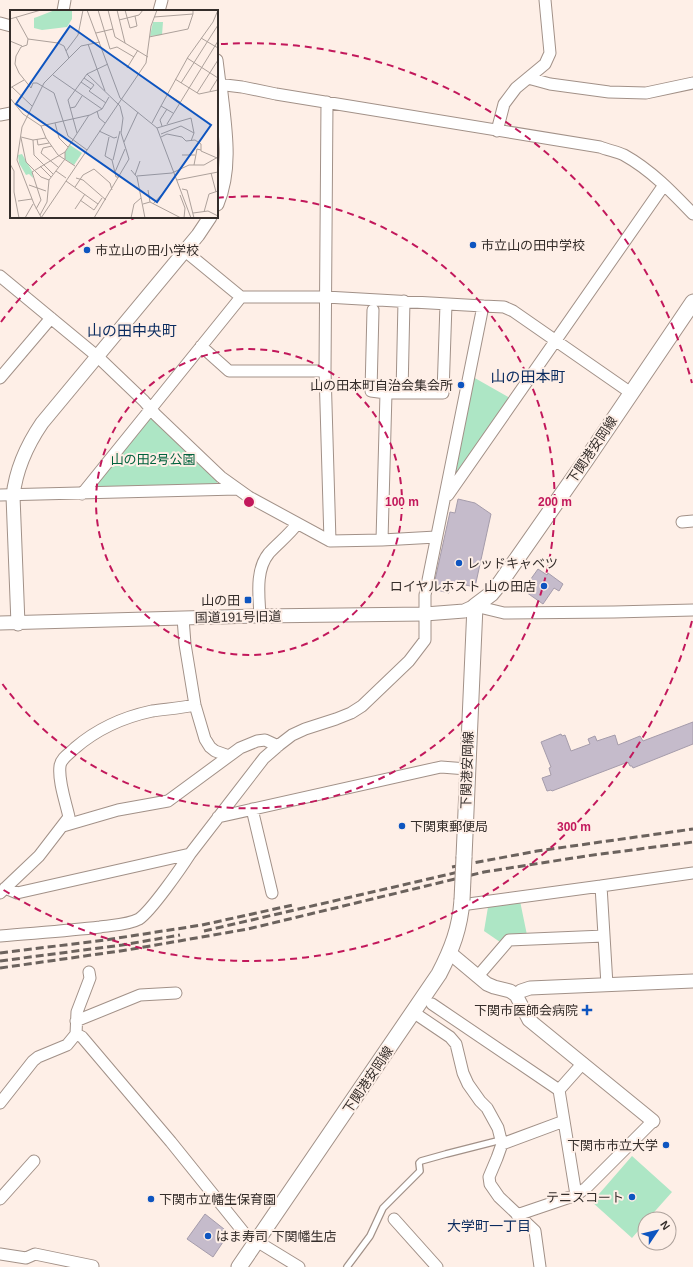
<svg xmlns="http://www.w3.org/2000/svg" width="693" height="1267" viewBox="0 0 693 1267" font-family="Arial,'Noto Sans JP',sans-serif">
<rect width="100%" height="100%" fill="#feefe7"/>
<!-- green -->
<path fill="#ade6c5" d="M473,377L510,398L456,475L454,474Z
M149,419H155L218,481L215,486L98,489L95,485Z
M520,901L527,935L500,942L484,931L488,907Z
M632,1156L672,1192L648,1219H645V1223L632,1238L592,1202Z"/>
<!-- building -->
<path fill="#c5bbcb" stroke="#a59cab" d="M458,499L475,503L491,514L475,587L451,582L449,593L433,589L450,512L455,513Z
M538,569L547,575L548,573L563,584L559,591L554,588L543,604L523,590Z
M693,722V744L633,768L632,766H630L628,762L552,791L551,790L547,791L542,778L551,775L549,768L551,767L541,742L561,734L562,736L565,735L571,751L590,744L588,739L595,736L597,741L615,735L618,745L640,736L643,741Z
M205,1214L229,1233L213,1257L187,1239Z"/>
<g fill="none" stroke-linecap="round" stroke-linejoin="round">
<!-- service casing -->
<g stroke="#a29188" stroke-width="8">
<path id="service" d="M347,1267L370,1236L383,1208L420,1171L419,1163L421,1161L446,1154L501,1140"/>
</g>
<!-- minor casing -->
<g stroke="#a29188" stroke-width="13">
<path id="minor" d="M63,11L65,0
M159,11L162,0
M0,23L11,26
M217,60L220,84
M528,78L550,84L609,92L646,93L693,83
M217,84L242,87L276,94L600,147C608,150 617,152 624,155C651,170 672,192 693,214
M327,102L325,371L330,541
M0,115L11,113
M497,131L504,104L516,88L545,64L550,53L545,0
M185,251L241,297
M0,276L98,357L144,401L156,415L221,477L249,497L330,541L382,540L436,537
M404,301L402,393H443L446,304
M483,306L504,307L513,311L631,393
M373,310L371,391L386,393
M201,346L229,371H325
M0,378L51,318
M0,495L237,489
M448,495L664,185
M682,522L693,521
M382,540L386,393H402
M475,606L504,613L614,612L693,610
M260,616C259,596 255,570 269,553C278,543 289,535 297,524
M183,618L185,644L195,705L205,739L210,747L215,751L229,756
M252,809L272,893
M218,817L441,767L467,769
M63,826L118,810L168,801L240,748L257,741L265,740L278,746
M5,888L17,893L190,854
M0,893L39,856L69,817C66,803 58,781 60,766C61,758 70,753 75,748C97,729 124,717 152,711C166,709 181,708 195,705
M461,905L601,886
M0,936C33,933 67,931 100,927C112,925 128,925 139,919C151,911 181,868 190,854L264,758L279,745L292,735L305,729L336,719L351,713L362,706L409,661L425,640V595L483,306L326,297H241L82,494
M478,976L509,940L604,936
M607,985L601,886L693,873
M432,1004L559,1090L576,1195
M413,1012L450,1037L456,1044L463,1073L468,1084L480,1101L487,1108L498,1128L502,1144L497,1158L489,1177L490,1184L499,1197L535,1231L540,1267
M76,1021L140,995L176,993
M76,1034L82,1037L171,1142L245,1234L299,1267
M559,1090L583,1063
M0,1103L33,1061L38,1057L67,1045L76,1034L77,1012L90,978L89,972
M502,1144L564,1121
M0,1199L34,1161
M517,1215L576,1195L586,1188L653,1121
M394,1219L437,1267
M0,1254L26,1258L35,1254L93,1266"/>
</g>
<!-- tertiary casing -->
<g stroke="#a29188" stroke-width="15">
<path id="tertiary" d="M217,204C233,166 224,123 220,84
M0,623L260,616L425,614L464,611L475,606
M18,624L13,496C16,469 27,445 42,423L198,235L210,217
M450,953L487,984L494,987L510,991L516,995L529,1020L653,1121
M516,995L521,991L530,988L693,981"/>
</g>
<!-- secondary casing -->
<g stroke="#a29188" stroke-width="17">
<path id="secondary" d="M464,857L475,606L491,594L500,583L586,460L693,302
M239,1267L439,974C452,949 460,928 462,900"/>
</g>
<!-- service -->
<use href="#service" stroke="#fff" stroke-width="5.5"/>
<!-- minor -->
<use href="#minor" stroke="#fff" stroke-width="11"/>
<!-- tertiary -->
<use href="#tertiary" stroke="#fff" stroke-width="13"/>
<!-- secondary -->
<use href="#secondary" stroke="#fff" stroke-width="15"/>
<!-- rail -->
<path stroke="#6b625d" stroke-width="3" stroke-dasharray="8 4" stroke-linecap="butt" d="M452,867L537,851L693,829
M204,931L463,871
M0,953L105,940L202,925L293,905
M0,961L122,945L180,935
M0,968L127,950L248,929L484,872L586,856L693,842"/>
<!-- secondary-bridge casing -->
<g stroke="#a29188" stroke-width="17" stroke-linecap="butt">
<path id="secondary-bridge" d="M462,900L464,857"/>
</g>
<!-- secondary-bridge -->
<use href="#secondary-bridge" stroke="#fff" stroke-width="15"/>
</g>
<!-- distance rings -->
<g fill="none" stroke="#c2185b" stroke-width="2" stroke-dasharray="7 5">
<circle cx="249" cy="502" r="153"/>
<path d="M1 322A306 306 0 0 1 137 217M217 198A306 306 0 1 1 1 682"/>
<path d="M692 621A459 459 0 0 1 2 889M221 44A459 459 0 0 1 692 383"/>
</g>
<!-- markers -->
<g fill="#0e55c0" stroke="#feefe7" stroke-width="1.5">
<circle cx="473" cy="245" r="4"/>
<circle cx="87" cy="250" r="4"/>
<circle cx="461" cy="385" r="4"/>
<circle cx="459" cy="563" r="4"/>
<circle cx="544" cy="586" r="4"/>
<rect x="244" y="596" width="8" height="8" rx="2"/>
<circle cx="402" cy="826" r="4"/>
<path d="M585 1004h4v4h4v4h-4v4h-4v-4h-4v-4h4z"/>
<circle cx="666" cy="1145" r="4"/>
<circle cx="632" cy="1197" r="4"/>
<circle cx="151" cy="1199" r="4"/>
<circle cx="208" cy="1236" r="4"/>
</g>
<g text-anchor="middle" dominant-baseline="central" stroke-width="4" stroke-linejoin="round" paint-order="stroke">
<!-- poi labels -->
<g font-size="13" fill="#342d2a" stroke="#feefe7" text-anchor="start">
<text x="481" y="245">市立山の田中学校</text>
<text x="95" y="250">市立山の田小学校</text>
<text x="453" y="385" text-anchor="end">山の田本町自治会集会所</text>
<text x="467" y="563">レッドキャベツ</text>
<text x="536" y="586" text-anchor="end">ロイヤルホスト 山の田店</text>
<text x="240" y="600" text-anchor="end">山の田</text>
<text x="410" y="826">下関東郵便局</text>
<text x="578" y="1010" text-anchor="end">下関市医師会病院</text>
<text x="658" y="1145" text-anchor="end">下関市市立大学</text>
<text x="624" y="1197" text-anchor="end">テニスコート</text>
<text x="159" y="1199">下関市立幡生保育園</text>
<text x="216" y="1236">はま寿司 下関幡生店</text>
</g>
<!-- street labels -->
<g font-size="13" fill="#342d2a" stroke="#feefe7">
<text transform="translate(592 450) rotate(-56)">下関港安岡線</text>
<text transform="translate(238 617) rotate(-1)">国道191号旧道</text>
<text transform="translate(467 770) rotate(-88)">下関港安岡線</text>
<text transform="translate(368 1080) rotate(-56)">下関港安岡線</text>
</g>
<!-- park labels -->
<g font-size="13" fill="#00623d" stroke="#feefe7">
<text x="153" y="459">山の田2号公園</text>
</g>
<!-- neighbourhood labels -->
<g font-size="14" fill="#0a2b5f" stroke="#feefe7">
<text x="489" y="1226">大学町一丁目</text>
</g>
<!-- quarter labels -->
<g font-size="15" fill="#0a2b5f" stroke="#feefe7">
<text x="132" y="330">山の田中央町</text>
<text x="528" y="376">山の田本町</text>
</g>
</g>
<!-- overview -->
<g transform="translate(10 10)">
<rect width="208" height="208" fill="#feefe7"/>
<path d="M62,0V9L57,17L32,20L24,18V8L27,7L45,0ZM143,12H153L152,25L140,26ZM60,135L72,143L64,155L55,149V142ZM12,144L22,161L23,168L19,164L16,165L9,153L8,145Z" fill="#ade6c5"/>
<path fill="none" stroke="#ada19b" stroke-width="1" d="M77,0L110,88L147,118L181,208M88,0L100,39L107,37L124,47M98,0L105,27L138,47M107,0L115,33M115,0L120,18L127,16L125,6M6,7L18,29L17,35L11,37L6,46L5,54L9,63L21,78L23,73H27L44,83L58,126L77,140M144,7L183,4V0M0,9L31,0M109,10L129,5L133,0M86,23L103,19M139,27L178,19L183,4M191,28L208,38M18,29L48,33L54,36L59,48M0,31L12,36M78,34L95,81M56,41L68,25L73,0M177,48L208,68M117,58L128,40M77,64L98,54M43,65L92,99M165,69L189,84L208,80M71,72L81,79L84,75L74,68M171,73L208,15M2,77L22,96M0,78L14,70M81,79L79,81L96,93M200,81L208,68M187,83L208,50M157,84L170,92M0,88L13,104L31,116L36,128L48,145L65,156M60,98L65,97L72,86M87,101L89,108L95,113M163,103L151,96L178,47L203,12L208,0M45,113L49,128L58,137M142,113L151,96M157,114L208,31M31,116L80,105L92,99L99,87M152,116L150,110L157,99M147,118L181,108L184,123L181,131M89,121L104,128L107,127M67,123L58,90L77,64L110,96L113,108L111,123L119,149L84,208M151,124L171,116L184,123M11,127L23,130L36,128M99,127L95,146L102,150L106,167H109M151,127L157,124L172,127L176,131L185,130L191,134V141L207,148M11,128L16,152L31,167L39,170M27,129L28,135L39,133M23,130L24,145L43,164M114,132L128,102M42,136L33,138L31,143L48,157M172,145H185M103,150L110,121M0,154L4,161V182L9,208M184,155L187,139L191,140M30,156L41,167M121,160L127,167L135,208M46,161L56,168M105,162L115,139M201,163L206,182M125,165L130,151M127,166L162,163L179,155H194L208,147M66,168L73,170L96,190M167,170L208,162M56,171L88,194M19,175L36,181M65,177L73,165L84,159L100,173L102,180M172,179L177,180L184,208M138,180L140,192M170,185L175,198L174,208M70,190L84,200L92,188M8,191L22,189M133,194L140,192L171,208M143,194L154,182M26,199L31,190L22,162L55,142M65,199L75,184M194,202L199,184L208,181M183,203L198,201L208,206M30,205L37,192L39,170L55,149V142L79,105M31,207L24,194L7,150L12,117L34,73L71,36L90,32M15,208L23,194M31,208L136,53L141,16L147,0M121,208L124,194L131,188"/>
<path fill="#0e55c0" fill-opacity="0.15" stroke="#0e55c0" stroke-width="2" d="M60,16L201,115L147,192L6,94Z"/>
<rect width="208" height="208" fill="none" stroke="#342d2a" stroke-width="2"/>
</g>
<circle cx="249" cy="502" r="6" fill="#c2185b" stroke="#feefe7" stroke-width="2"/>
<g font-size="12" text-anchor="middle" font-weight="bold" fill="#c2185b" stroke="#feefe7" stroke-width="4" stroke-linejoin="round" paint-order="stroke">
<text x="402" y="506">100 m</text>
<text x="555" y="506">200 m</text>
<text x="574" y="831">300 m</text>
</g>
<!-- north arrow -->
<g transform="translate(657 1231) rotate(55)"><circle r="19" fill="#feefe7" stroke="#ada19b"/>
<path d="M0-3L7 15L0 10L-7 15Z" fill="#0e55c0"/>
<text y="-6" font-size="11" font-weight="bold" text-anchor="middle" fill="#342d2a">N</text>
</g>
</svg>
